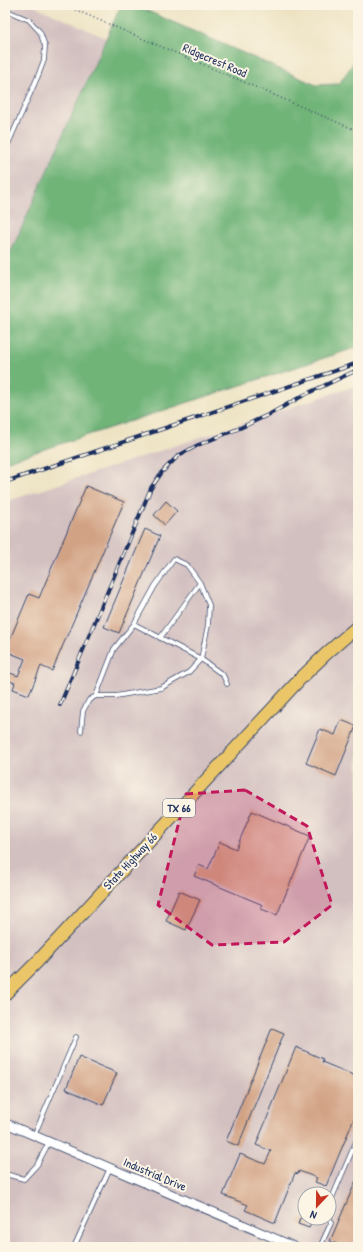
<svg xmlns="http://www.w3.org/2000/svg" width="363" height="1252" viewBox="0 0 363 1252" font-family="'Patrick Hand',sans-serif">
<rect width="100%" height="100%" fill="#fcf5e5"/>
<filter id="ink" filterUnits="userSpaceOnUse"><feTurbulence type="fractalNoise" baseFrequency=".025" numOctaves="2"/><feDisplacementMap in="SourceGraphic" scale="8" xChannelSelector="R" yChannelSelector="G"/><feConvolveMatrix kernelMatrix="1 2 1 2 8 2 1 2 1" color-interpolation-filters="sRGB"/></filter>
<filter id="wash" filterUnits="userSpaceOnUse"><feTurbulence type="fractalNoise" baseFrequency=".012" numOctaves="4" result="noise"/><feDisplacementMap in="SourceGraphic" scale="16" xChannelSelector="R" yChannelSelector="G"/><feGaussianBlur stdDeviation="0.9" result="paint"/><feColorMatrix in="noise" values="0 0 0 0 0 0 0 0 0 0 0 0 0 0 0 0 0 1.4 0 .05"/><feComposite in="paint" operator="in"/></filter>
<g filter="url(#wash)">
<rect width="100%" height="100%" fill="#ede3c3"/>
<!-- industrial -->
<path fill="#d2bfc0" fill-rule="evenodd" d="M5,5H32L106,38L5,265Z
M358,385V1247H5V502ZM305,1194H329V1218H305Z"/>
<!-- forest -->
<path fill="#6fb478" stroke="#45726b" d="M121,5H134L316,85L339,84L358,56V347L5,462V265Z"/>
<g id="blocks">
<!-- building -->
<path fill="#d2a284" d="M86,486L124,502L52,671L41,666L29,695L13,689L15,683L5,679V671L18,676L25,659L5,651L29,594L39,598Z
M166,501L177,511L165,525L154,515Z
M145,529L160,536L119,633L104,627Z
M341,720L356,726L336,776L306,763L320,729L335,735Z
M252,811L310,836L277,915L261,909L263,905L194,876L199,865L208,869L220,842L236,849Z
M179,891L200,900L186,930L166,921Z
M272,1028L284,1033L238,1146L226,1141Z
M296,1047L323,1059L322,1062L358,1077V1109L326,1186L315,1182L317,1178L299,1171L298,1174L295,1173L275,1223L245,1210L248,1205L223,1195L240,1154L265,1164L271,1151L256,1145Z
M79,1057L117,1073L103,1105L66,1089Z
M358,1176V1247H344L330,1241Z
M300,1218H314L309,1228L298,1224Z"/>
</g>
</g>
<g filter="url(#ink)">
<use href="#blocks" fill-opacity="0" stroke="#3a4a6d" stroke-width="1"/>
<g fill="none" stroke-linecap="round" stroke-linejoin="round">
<!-- service casing -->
<g stroke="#3a4a6d" stroke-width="5.5">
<path id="service" d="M5,10L29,20L40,32L45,46L44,60L38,76L5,151
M160,638L200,583
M96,696L114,649L134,624
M81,731L83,711L89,700L96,696H116L161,688L189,672L201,659L208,625L209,605L200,583L187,565L174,559L155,586L134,624L201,659L223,675L227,684
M34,1136L76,1037
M5,1174L24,1179L37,1165L49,1142
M329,1205L358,1137
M74,1247L110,1168
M320,1247L331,1223L329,1214"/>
</g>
<!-- minor casing -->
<g stroke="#3a4a6d" stroke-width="10">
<path id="minor" d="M5,1123L295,1247"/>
</g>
<!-- primary casing -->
<g stroke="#3a4a6d" stroke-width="14">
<path id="primary" d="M5,994L38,961L301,678L327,653L358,626"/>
</g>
<!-- path -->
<path stroke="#3a4a6d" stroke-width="1.5" stroke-dasharray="1 3" stroke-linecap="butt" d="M64,5L358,131"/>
<!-- service -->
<use href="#service" stroke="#fff" stroke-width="4"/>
<!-- minor -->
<use href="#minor" stroke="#fff" stroke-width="8"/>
<!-- primary -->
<use href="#primary" stroke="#ebc669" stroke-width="12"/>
<!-- rail casing -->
<g stroke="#1b2f5e" stroke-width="4">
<path id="rail" d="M5,482L358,363
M60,705L151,488L162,472L178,456L198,445L240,428L270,414L304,395L355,371"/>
</g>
<!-- rail -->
<use href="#rail" stroke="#fcf5e5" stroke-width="2.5" stroke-dasharray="8" stroke-linecap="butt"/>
</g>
</g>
<!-- marked area -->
<path fill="#c2185b" fill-opacity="0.2" stroke="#c2185b" stroke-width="3" stroke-dasharray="8 5" stroke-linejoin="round" d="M245,790L307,826L332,905L284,942L212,945L158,905L186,794Z"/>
<g text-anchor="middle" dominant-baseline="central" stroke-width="4" stroke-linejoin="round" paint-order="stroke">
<!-- shield labels -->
<rect fill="#fcf5e5" stroke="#5e6a86" stroke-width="1" x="163" y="799" width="32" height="18" rx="3"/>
<g font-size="11" font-weight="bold" fill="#1b2f5e">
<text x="179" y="808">TX 66</text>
</g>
<!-- street labels -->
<g font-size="12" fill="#1b2f5e" stroke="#fcf5e5">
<text transform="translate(215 60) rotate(23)">Ridgecrest Road</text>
<text transform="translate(130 861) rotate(-47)">State Highway 66</text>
<text transform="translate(155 1174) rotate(23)">Industrial Drive</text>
</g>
</g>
<!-- margin -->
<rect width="363" height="1252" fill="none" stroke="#fcf5e5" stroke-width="20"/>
<!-- north arrow -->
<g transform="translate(317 1206) rotate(202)"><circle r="19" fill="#fcf5e5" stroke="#a2a6af"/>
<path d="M0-3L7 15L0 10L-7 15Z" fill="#c8321e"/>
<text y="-6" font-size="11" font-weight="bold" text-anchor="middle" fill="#1b2f5e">N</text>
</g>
</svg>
